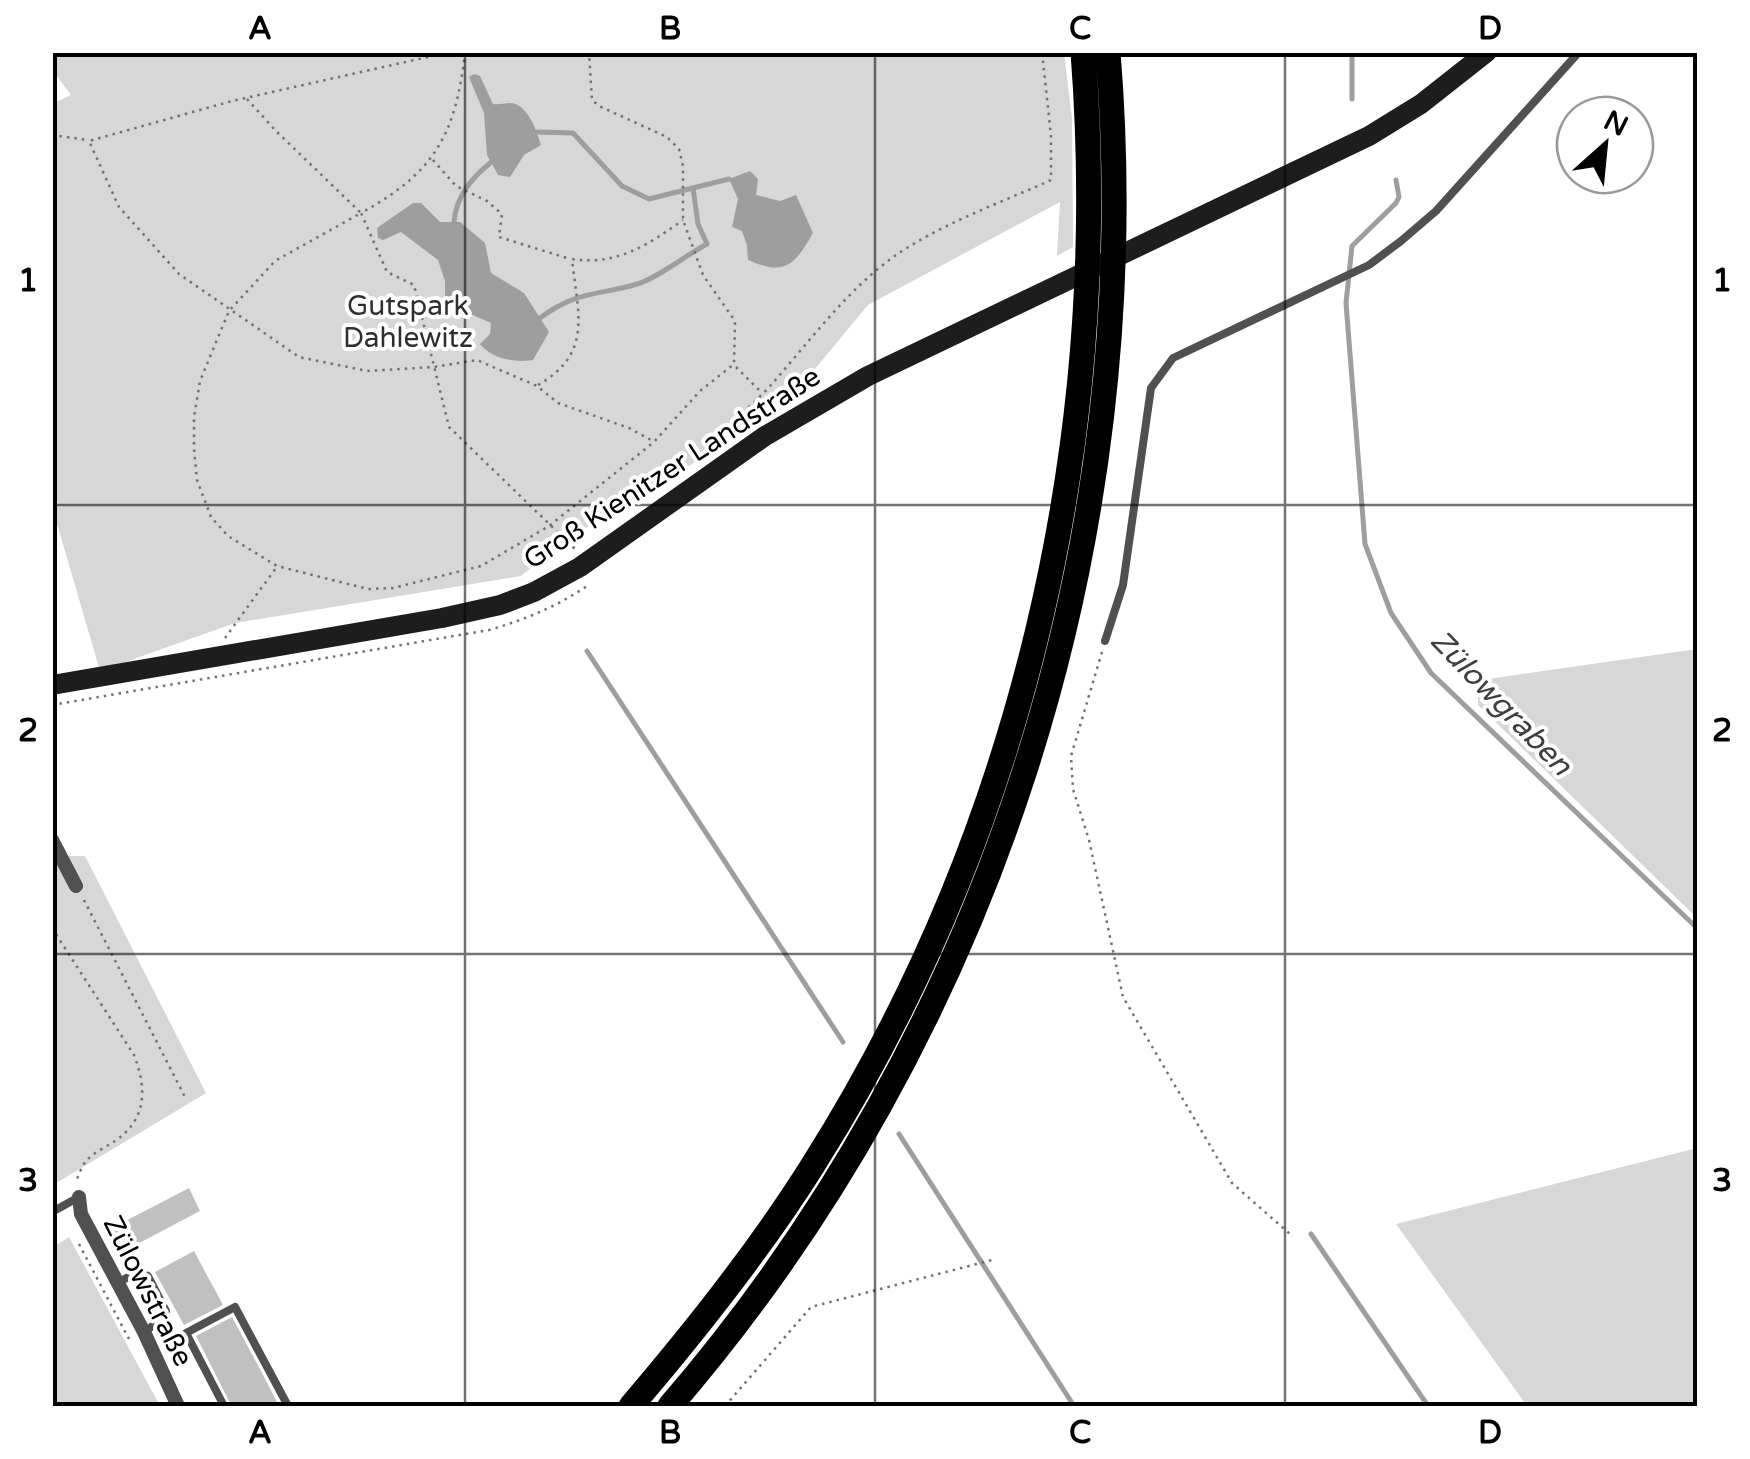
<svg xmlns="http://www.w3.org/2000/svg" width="1750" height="1459" viewBox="0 0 1750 1459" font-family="'Varela Round',sans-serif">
<rect width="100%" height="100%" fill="#fff"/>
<!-- green -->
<path fill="#d7d7d7" d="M52,53H1064L1072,119L1073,247L1057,256L1060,202L868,305L781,410L568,539L521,576L235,623L100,671L53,510L52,104L71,95L53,71Z
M1697,649H1698L1697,918L1478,705L1477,673L1488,679Z
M61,856H85L206,1093L53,1185V859Z
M1697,1148V1406H1527L1396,1224Z
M69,1237L160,1406H53V1247Z"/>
<!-- water -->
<path fill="#9e9e9e" d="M474,74L480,76L493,104C499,105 504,103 510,103C527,103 537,131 541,145L524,155L510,177L498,175L487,155L484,113L469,77Z
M750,171L758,179L756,195L780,201L796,195L813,233C794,266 785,276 748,260L747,245L742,231L732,227L738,199L729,179Z
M413,203H421L440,222H460L485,243L491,273L524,293L549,332L533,360C515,363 492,359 480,344L490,334L491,323L445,303V281L438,260L401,232L383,240L378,238L377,228Z"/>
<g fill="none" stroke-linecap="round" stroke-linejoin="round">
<!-- stream -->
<path stroke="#9e9e9e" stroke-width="5" d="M1352,99V52
M537,132L573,133L622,186L649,199L729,179
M1396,180L1399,197L1396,203L1352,246L1346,303L1365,544L1391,613L1431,673L1698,929
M454,222C456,196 472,178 490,163
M540,318C578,290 597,296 637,284C658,278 686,255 707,244L698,224L693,188
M587,651L843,1042
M899,1134L1074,1406
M1311,1234L1428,1406"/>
</g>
<!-- building -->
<path fill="#c0c0c0" d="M189,1188L200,1211L124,1251L112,1228Z
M194,1251L223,1305L184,1325L155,1272Z
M232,1317L261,1371L279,1406L231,1405L196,1336Z"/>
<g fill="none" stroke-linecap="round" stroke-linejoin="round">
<!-- path -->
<path stroke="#727272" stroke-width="2.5" stroke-dasharray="2.5 5" stroke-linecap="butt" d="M450,52L232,101L89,141L119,207L179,274L299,357L367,371L434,367L477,360L537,386L558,403L629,428L651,440
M465,52C456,135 434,173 361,213L387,272L414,285L449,427L575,549
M247,99L276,131L361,213L275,261L229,311L200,381L194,417V449L197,480L211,517L228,536L277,566L368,589L393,588L481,566L549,526L654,442L700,391L734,364L735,321L703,275L683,220V166L679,149L667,137L599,106L592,100L589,52
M52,135L88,140
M433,160L456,186L487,201L502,214L499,237L570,259
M736,367L762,393
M538,385C593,353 578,315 572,259C616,266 648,245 683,220
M710,453C724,424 750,409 771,385C810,341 849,287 899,253C946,222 1000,203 1051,180V136L1042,52
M225,638L276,568
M1102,652L1071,756L1073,789L1089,840L1123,997L1232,1183L1290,1234
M52,705L489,630C527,619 558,606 590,584
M84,900L186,1099
M52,928L134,1055C147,1089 147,1119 115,1141C106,1147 94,1152 87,1160C82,1165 79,1175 76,1181
M79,1244L129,1339
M725,1406L811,1307L992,1260"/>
<!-- lane -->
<path stroke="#505050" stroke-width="8" d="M1105,641L1123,585L1151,388L1173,358L1369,265L1401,241L1436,211L1579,52
M52,1212L79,1197
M117,1283L138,1272L148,1276L166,1311L162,1318L145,1332
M224,1406L186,1333L235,1307L288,1406"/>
<!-- street -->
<path stroke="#505050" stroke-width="14" d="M52,840L76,886
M79,1197L81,1214L144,1332L178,1406"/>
<!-- secondary -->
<path stroke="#1d1d1d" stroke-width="20" d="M52,685L442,618L500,605L534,592L580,567L765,436L868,376L1369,136L1421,104L1487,52"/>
<!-- highway -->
<path stroke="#000" stroke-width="25" d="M631,1406C696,1330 759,1251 813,1165C1022,834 1113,442 1083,52
M670,1406C990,1035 1148,541 1108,52"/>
</g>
<!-- grid -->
<path fill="none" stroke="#000" stroke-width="2.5" stroke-opacity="0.55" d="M465,52V1406M875,52V1406M1285,52V1406M52,505H1698M52,954H1698"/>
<g text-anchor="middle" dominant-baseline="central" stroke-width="8" stroke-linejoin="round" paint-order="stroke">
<!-- park labels -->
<g font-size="28" fill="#2e2e2e" stroke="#fff">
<text x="408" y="306">Gutspark<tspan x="408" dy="32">Dahlewitz</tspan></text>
</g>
<!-- street labels -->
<g font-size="28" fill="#000" stroke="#fff">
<text transform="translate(672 468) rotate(-33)">Groß Kienitzer Landstraße</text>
<text transform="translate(148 1291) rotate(63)">Zülowstraße</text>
</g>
<!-- water labels -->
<g font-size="30" font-style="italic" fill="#3f3f3f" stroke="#fff">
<text transform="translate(1501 703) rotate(46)">Zülowgraben</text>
</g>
</g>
<!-- border -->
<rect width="1750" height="1459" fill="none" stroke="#ffffff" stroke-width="110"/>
<!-- north arrow -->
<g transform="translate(1605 145) rotate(27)"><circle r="48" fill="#ffffff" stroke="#999999" stroke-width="2.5"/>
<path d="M0-8L18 38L0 25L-18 38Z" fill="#000000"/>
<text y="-15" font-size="28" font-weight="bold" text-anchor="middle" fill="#000000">N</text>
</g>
<rect x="55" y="55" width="1640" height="1349" fill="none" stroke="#000" stroke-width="4"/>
<g font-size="32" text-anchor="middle" font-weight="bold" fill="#000">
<text x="260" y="39">A</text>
<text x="670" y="39">B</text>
<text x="1080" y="39">C</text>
<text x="1490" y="39">D</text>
<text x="28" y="291">1</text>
<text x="1722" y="291">1</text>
<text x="28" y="741">2</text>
<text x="1722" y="741">2</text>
<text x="28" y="1191">3</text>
<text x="1722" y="1191">3</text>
<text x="260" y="1443">A</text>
<text x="670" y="1443">B</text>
<text x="1080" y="1443">C</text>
<text x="1490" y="1443">D</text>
</g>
</svg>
